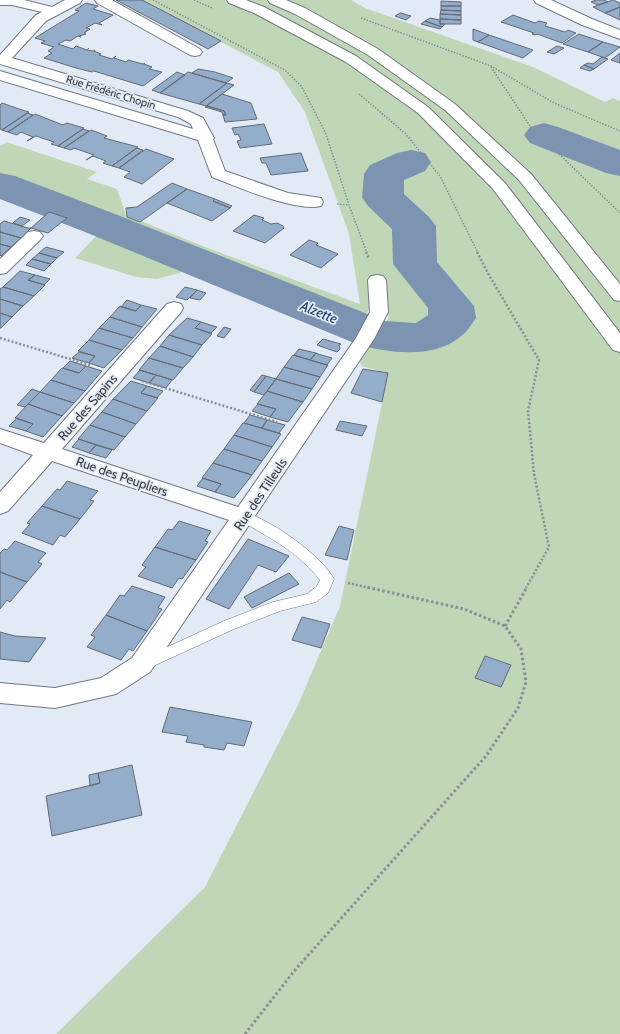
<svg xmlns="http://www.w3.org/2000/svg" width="620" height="1034" viewBox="0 0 620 1034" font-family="Cabin,sans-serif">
<rect width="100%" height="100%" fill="#e2ebf5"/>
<!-- green -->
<path fill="#c0d7b7" d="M141,0H351L365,8L533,67L605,102L613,98L620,101V1034H56L205,887L298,705L340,606L388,374L362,366L355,354L375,343L389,316L369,309L355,335L190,270L157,279L136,277L75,258L102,230L74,217L0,191V146L7,142L97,172L87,179L117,189L126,215L205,247L360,304L349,234L305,112L278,72Z"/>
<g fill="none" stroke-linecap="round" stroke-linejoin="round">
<!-- river -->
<path fill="#7c93b1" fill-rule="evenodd" d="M544,123L558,127L620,150V176L606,173L530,143L524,135L530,127Z
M411,150L425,153L431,162L425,171L404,180V194L429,217L436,226L437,262L474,306L476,318C471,325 467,332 460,337C433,359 390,353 359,345L85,232L0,199V173L15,176L115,214L385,321L416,323L428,315V308L393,264L392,229L368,206L362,197L364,174L370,165L397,153Z"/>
</g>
<!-- building -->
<path fill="#94adcb" stroke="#636b74" d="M116,0H142L221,41L208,49Z
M596,0H604L608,2L598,5L591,2Z
M613,0L620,3V7L605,13L593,7Z
M441,1L461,2V6H441Z
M86,3L98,6L93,9L113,15L99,23L102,25L95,23L86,28L90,29L84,33L86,34L79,36L81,37L78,36L70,41L66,40L58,44L73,49L76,46L87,50L89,48L87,50L93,51L95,50L94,51L101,54L99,55L112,59L116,56L114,58L126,62L128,60L143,64L145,63L144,64L152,67L149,69L162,72L143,86L94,71L92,72L76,68L44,58L52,53L48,51L54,47L41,43L45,41L35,38L79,11L75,10Z
M441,6H461V11L441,10Z
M620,7V20L605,13Z
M441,10L461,11V15L440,14Z
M400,13H401L411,16L406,20L395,16Z
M440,14L461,15V20L440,19Z
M513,15L535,23L539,21L547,23L545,26L565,32L568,30L576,33L562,43L537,34L535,35L532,34L534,33L501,22Z
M430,18L440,20V24H445L442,27L425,21Z
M440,19L461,20V24H440Z
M425,21L442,27L440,29L421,24Z
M473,29L489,35L478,42L473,40Z
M579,34L603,42L588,52L563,44Z
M489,35L533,50L523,58L478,42Z
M603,42L620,47L605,58L588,52Z
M557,46L564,48L554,54L547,52Z
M620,53V63L611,60Z
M602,57L608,59L594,69L584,65L588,63L593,64Z
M584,65L594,69L590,71L580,68Z
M198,69L215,72L233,78L226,83L192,73Z
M177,72L185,75L160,93L152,90Z
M188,72L226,83H227L199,104L160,93Z
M227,83L234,85L206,106L199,104Z
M222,94L251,103L257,119L225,122L223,115H226L224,111L207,106Z
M2,103L22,110L29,112L2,130L0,129V105Z
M207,106L224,111L226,115H223L222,112L205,107Z
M27,113L33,115L8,132L2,130Z
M35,114L63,125L67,123L84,128L58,146L51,144L54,142L36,136L27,141L33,137L21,132L17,135L8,132Z
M264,124L272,144L240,148L237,141L241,140L238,134L235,135L232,128Z
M83,129L89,131L64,148L58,146Z
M91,130L107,136L104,138L138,147L112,166L103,163L106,161L93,156L86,160L94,155L74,148L71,150L64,148Z
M137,148L143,150L119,168L112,166Z
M146,149L174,159L142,184L124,177L130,172L119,168Z
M301,153L308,171L271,175L266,163H262L260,158Z
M172,183L187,189L140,222L127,217L126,208L137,207Z
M187,189L215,199L213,201L230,208L212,221L167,203Z
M215,199L232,206L230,208L213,201Z
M49,212L67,218L48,233L31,228Z
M254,215L264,218L262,220L271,224L277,223L283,226L284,228L265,243L233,231Z
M20,217L30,220L22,226L13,223Z
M4,221L28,228H31L21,238L0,232V224Z
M0,232L21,238L11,247L0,244Z
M309,240L318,243L316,245L338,254L321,268L290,255Z
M0,244L11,247L1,256L0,255Z
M46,247L64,252L57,258L39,253Z
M39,253L57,258L51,264L32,259Z
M32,259L51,264L44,271L26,265Z
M20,271L35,275L28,280L45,285L34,296L3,287Z
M35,275L39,276L50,279L44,285L28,280Z
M3,287L34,296L23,306L0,299V289Z
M185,287L197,290L187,300L176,297Z
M197,290L206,293L200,300L190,298Z
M0,299L23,306L12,317L0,313Z
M127,300L141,305L136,311L121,307Z
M141,305L157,309L142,327L110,317L120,306L136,311Z
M0,313L12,317L1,328H0Z
M110,317L142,327L133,338L99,328Z
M187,318L201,322L195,328L212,334L202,345L169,335Z
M201,322L217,327L211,333L195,328Z
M224,327L231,329L224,338L217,336Z
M99,328L133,338L122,350L89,340Z
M169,335L202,345L193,357L160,346Z
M323,339L341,344L339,345L340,349L337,352L317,345Z
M89,340L122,350L104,368L89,363L95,356L78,351Z
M160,346L193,357L183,368L149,358Z
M299,349L316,353L310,360L294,355Z
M79,352L95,356L89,363L72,358Z
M316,353L318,354L332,358L327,365L310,360Z
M293,355L327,365H328L320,377L284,367Z
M149,358L183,368L173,380L139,370Z
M70,361L86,366L79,373L63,368Z
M86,366L102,371L85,391L51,380L62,368L79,373Z
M284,367L320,377L312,389L276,379Z
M363,369L388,373L382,402L351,393Z
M140,370L156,375L149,383L133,378Z
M156,375L172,380L166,388L149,383Z
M262,375L266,376L254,392L250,390Z
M266,376L276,379L264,395L254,392Z
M276,379L312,389L303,402L267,391Z
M51,380L85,391L74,403L40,392Z
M131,381L147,386L141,393L158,398L147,411L113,399Z
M147,386L163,391L157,398L141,393Z
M32,389L40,392L25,407L17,405Z
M267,391L303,402L288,422L270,417L276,409L257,404Z
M40,392L74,403L62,416L28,404Z
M113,399L147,411L136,424L102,412Z
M28,404L62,416L43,437L26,431L33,424L15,418Z
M258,404L276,409L270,417L252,411Z
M102,412L136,424L125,437L90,425Z
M250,415L267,420L262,428L244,423Z
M17,418L33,424L26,431L9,426Z
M267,420L285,425L279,433L262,428Z
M340,421L367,426L362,436L336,430Z
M243,423H244L281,434L272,447L234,435Z
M90,425L125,437L114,450L78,439Z
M234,435L272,447L262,461L224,449Z
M79,439L96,445L89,453L72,447Z
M96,445L112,450L106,458L89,453Z
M224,449L262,461L252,475L213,463Z
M213,463L252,475L234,498L215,492L221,484L202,478Z
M203,478L221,484L215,492L197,486Z
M67,481L98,491L90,500L94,501L80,519L42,506L57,489L60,490Z
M42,506L80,519L65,537L60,535L53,545L22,533L30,524L27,523Z
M179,521L211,531L205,541L208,542L196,560L155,547L168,529L172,530Z
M339,526L354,530L347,560L325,555Z
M248,539L289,556L276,572L258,565L229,609L206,599Z
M15,541L46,553L38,562L42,564L27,582L0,572V553L4,549L7,550Z
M155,547L196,560L182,579L179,578L172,588L138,576L146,567L142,565Z
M0,572L27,582L10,602L7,600L0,609Z
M289,573L299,584L252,608L244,597Z
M132,586L165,597L158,608L162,609L147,631L106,615L120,595L124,596Z
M106,615L147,631L133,651L129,649L121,660L87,647L95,637L91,635Z
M302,617L330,624L321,648L292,640Z
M0,632L15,636L46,638L29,662L0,659Z
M485,656L511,665L501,687L475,678Z
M170,707L252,722L244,746L227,743L224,750L204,747V745L186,742L188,736L162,732Z
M132,765L142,815L52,836L46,796L100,783L98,773Z
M98,773L100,783L90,786L89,775Z"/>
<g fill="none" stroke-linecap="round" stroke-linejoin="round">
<!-- service casing -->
<g stroke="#707881" stroke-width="1">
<path id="service" d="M244,512C271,520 320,554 334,579L328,593L316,602L280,611L234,629L149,668L144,670L139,668L137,664L139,660L224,621L273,602L307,594L317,586L320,580C298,552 269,537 239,520L238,517L239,514Z"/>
</g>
<!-- minor casing -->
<g stroke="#707881" stroke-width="2">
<path id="minor" d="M0,0H24L52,7L65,0H82L80,3L46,21L12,58L188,111L203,118L214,138L213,139L225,171L288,193L321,198L323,202L321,206C295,212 238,187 212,177L198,140L0,80V71L193,129L191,124L178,117L0,64V55L36,15L42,12L12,5H0Z
M95,0H112L200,49L202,52L200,55L195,56L190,55L97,3Z
M34,231L40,232L43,236L40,240L6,273L0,274V259L28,232Z
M377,275L383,276L386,280L388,312L374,339L150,672L116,694L55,708L0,703V683L55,688L101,678L132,658L229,520L52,461L8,511L0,514V492L33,455L0,443V429L44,443L167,304L174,302L181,304L183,308L181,312L62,449L238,507L356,338L370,312L368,280L371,276Z"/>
</g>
<!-- secondary casing -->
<g stroke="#707881" stroke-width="2">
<path id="secondary" d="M534,0H551L592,19L620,30V39L582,25L536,3Z"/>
</g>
<!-- primary casing -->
<g stroke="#707881" stroke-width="2">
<path id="primary" d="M227,0H246L264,7L356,56L428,107L505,183L620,333V352L613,350L493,189L418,113L346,62L254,13L229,3Z
M268,0H286L305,8L378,49L455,104L531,174L620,284V301L614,300L519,180L445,110L368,55L295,14L270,3Z"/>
</g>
<!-- path-far2 -->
<path stroke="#888e95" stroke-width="1.5" stroke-dasharray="1.5 1.5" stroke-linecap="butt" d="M153,0L285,70L302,87L326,134L349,205L367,253
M194,0L212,8
M361,18L491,66L554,103L620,131
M491,67L530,126L620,213
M359,94L405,133L440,176L478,253
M337,204L349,205"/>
<!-- path-far1 -->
<path stroke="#888e95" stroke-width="2.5" stroke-dasharray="2 2" stroke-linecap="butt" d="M366,252L369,259
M477,252L489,275L539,360L528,411L534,474L549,547L526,588
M0,338L90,365
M142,381L277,422
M348,583L370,588"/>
<!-- path -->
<path stroke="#888e95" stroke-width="3" stroke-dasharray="2.5 2.5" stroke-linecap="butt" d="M505,626L527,587
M245,1034L295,970L486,756L518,708L526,682L521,649L505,626L464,609L366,587"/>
<!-- service -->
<use href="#service" fill="#fff" fill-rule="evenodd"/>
<!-- minor -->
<use href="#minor" fill="#fff" fill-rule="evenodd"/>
<!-- secondary -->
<use href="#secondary" fill="#fff" fill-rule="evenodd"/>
<!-- primary -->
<use href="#primary" fill="#fff" fill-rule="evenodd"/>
</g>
<g text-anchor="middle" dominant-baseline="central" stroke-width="3.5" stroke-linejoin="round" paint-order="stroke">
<!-- far-street labels -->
<g font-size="11" fill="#393c40" stroke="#e2ebf5">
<text transform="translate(111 92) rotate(17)">Rue Frédéric Chopin</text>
</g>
<!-- street labels -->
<g font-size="13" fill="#393c40" stroke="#e2ebf5">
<text transform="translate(87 407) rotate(-49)">Rue des Sapins</text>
<text transform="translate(122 476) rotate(19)">Rue des Peupliers</text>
<text transform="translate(260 494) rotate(-56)">Rue des Tilleuls</text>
</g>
<!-- water labels -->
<g font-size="14" font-style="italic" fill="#1d3e68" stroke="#e2ebf5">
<text transform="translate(319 312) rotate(22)">Alzette</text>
</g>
</g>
</svg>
